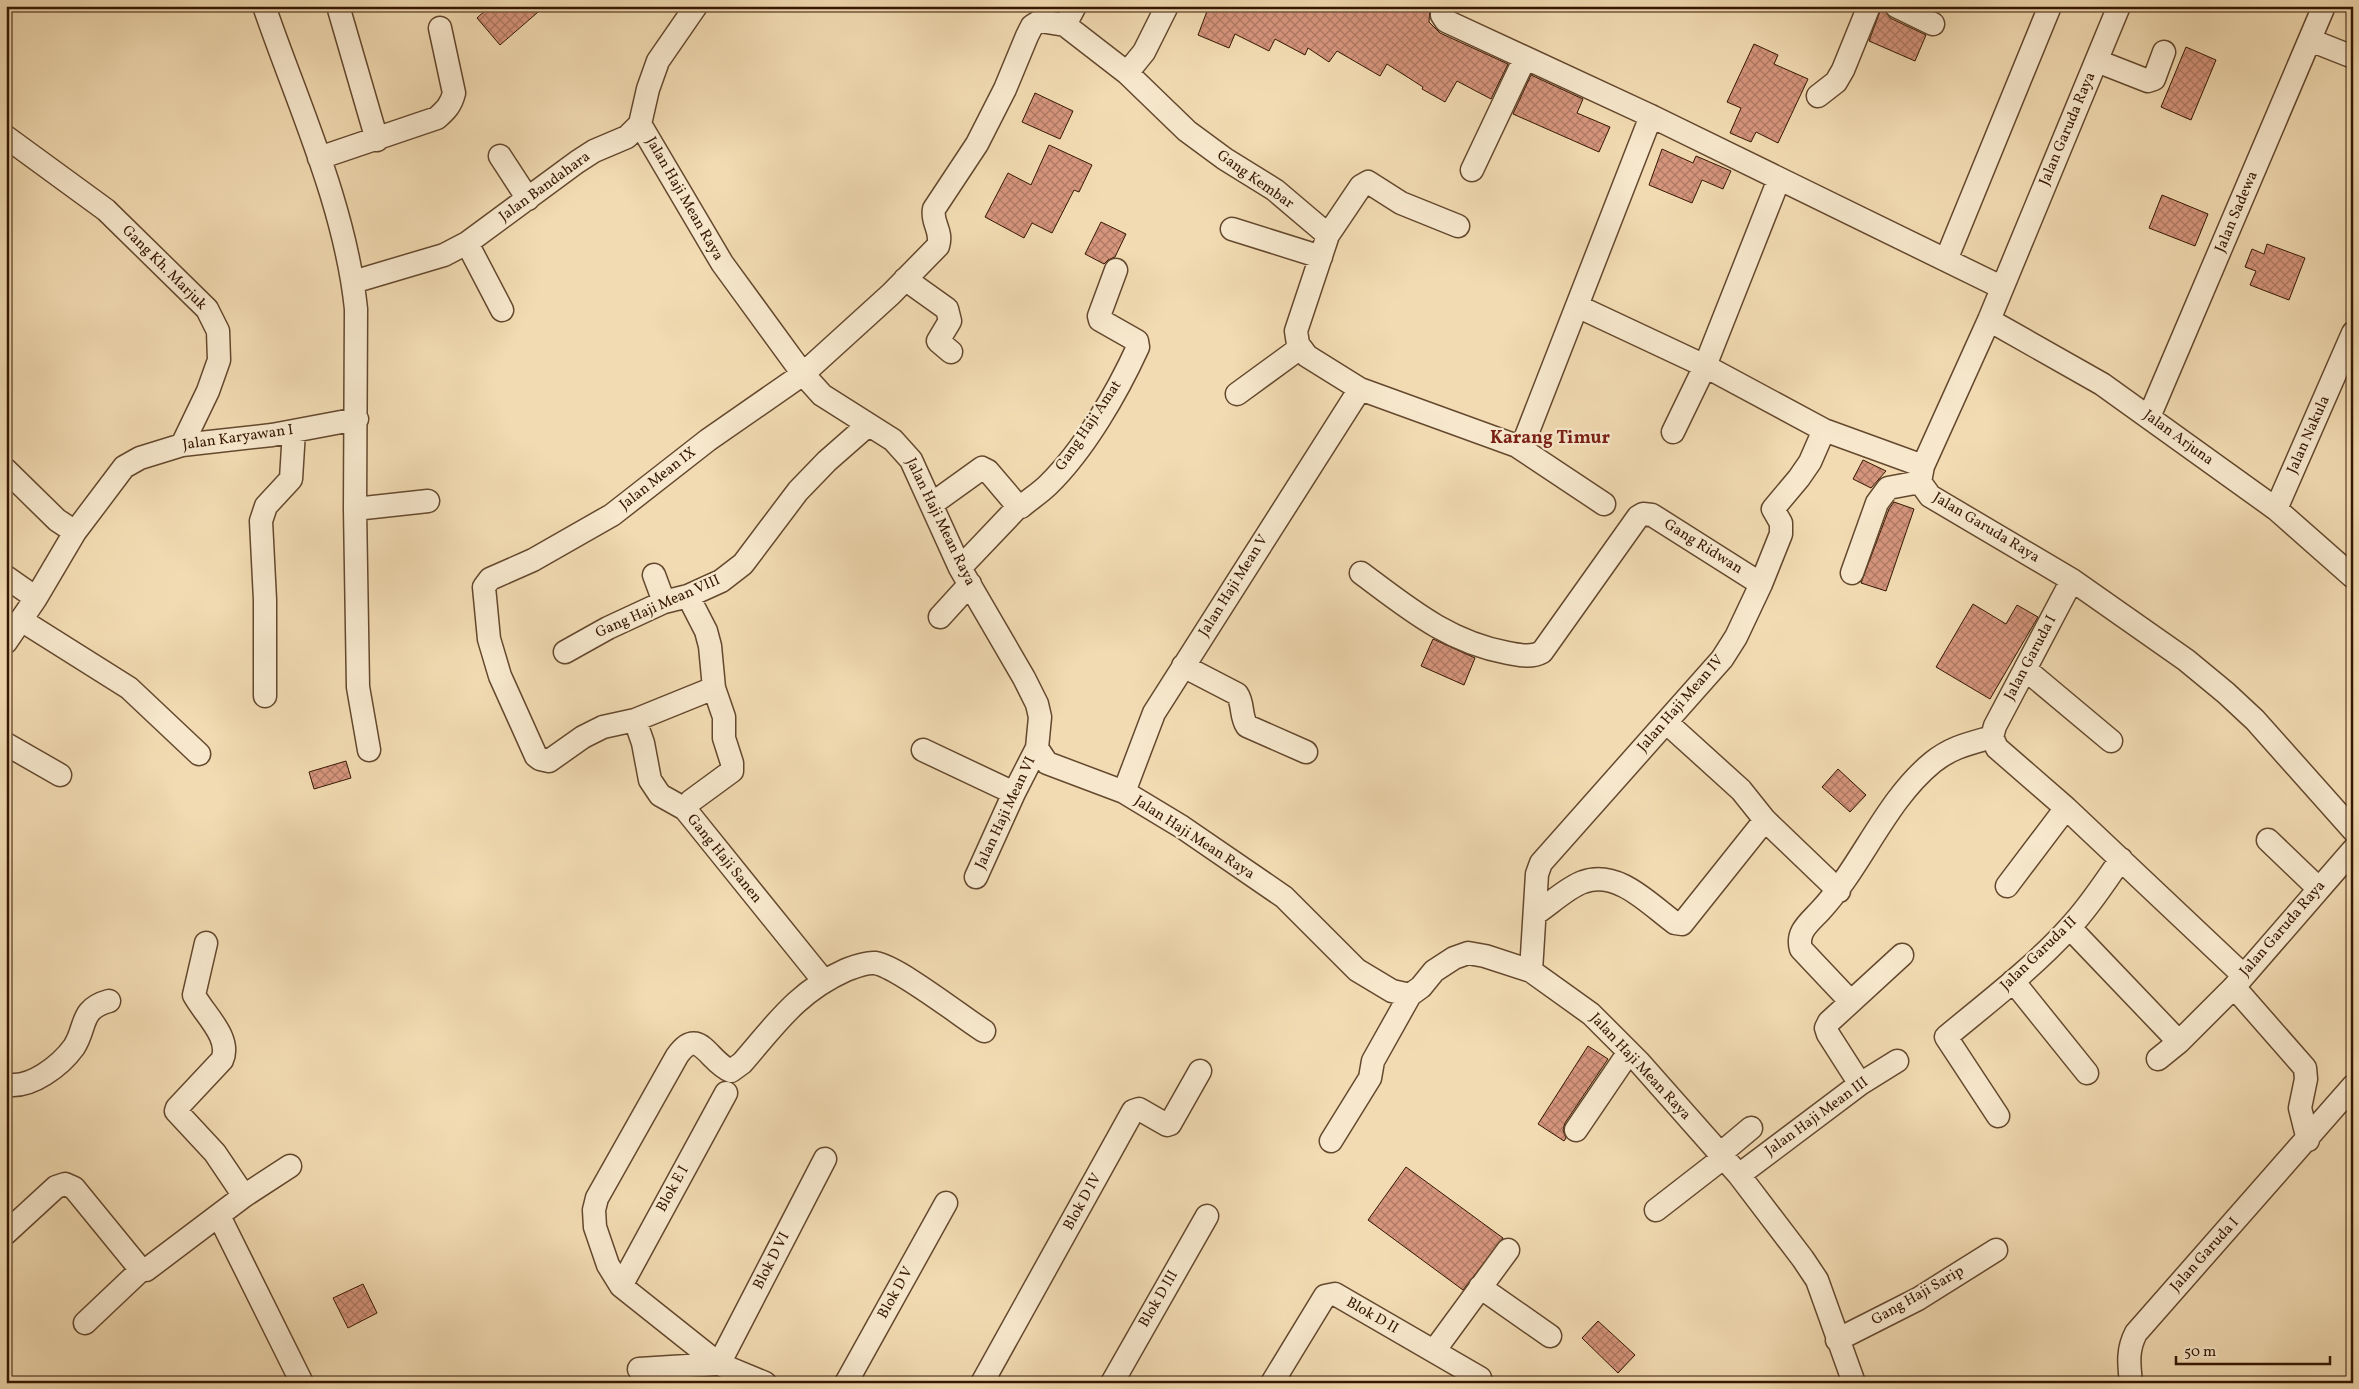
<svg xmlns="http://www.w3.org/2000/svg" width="2359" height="1389" viewBox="0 0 2359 1389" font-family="Vollkorn,serif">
<defs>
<pattern id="building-cross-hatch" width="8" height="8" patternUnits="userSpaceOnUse" patternTransform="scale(1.25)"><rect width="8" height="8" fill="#d6957d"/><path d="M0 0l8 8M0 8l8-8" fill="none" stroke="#ae7964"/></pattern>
</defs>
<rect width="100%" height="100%" fill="#f2dbb2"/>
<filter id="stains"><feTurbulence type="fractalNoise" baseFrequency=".004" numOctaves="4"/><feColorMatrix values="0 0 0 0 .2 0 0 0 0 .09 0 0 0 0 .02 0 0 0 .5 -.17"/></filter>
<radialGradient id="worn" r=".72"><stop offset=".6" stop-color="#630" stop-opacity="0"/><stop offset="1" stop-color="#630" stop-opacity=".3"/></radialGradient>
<!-- building -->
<path fill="url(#building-cross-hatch)" stroke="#351702" d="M490,6H545L500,45L477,18Z
M1209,6H1430L1429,22L1440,33L1508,64L1491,99L1457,81L1445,102L1422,89L1423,87L1387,64L1380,76L1337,51L1329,62L1308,48L1305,55L1275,39L1269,51L1235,34L1229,48L1198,35Z
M1882,6L1890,18L1926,35L1915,61L1869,41Z
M1754,44L1778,55L1774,64L1808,79L1778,143L1756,132L1751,142L1730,133L1741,108L1727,102Z
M2186,47L2216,60L2191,120L2161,107Z
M1531,75L1583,99L1577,113L1610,127L1599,152L1513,114Z
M1035,93L1073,111L1060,139L1022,122Z
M1049,145L1092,165L1079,192L1074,190L1052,233L1032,223L1024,238L985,217L1008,173L1031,185Z
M1662,149L1693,163L1696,156L1731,171L1723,189L1702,180L1692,203L1649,185Z
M2162,195L2208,214L2195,246L2149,228Z
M1101,222L1126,234L1115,257L1108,260L1104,264L1085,254Z
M2267,244L2305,258L2289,300L2250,285L2256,271L2245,267L2252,249L2264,254Z
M1863,460L1886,471L1871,488L1853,479Z
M1894,502L1914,509L1886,591L1861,583L1889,509Z
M1973,604L2006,624L2017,605L2038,617L1990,699L1936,667Z
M1433,639L1475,658L1464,685L1421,666Z
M346,761L351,778L314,789L309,772Z
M1838,769L1866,795L1850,812L1822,787Z
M1588,1046L1608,1059L1565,1123L1563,1130L1566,1138L1564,1141L1538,1124Z
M1406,1167L1503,1238L1463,1290L1368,1220Z
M363,1284L377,1313L348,1328L333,1298Z
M1598,1321L1635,1355L1618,1373L1582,1338Z"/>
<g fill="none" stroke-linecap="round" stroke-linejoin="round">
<!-- minor casing -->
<g stroke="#64482e" stroke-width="25">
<path id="minor" d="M264,6C298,105 345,204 356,309L355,509L358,687L369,750
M338,6L377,140
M1444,6L1442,15L1446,21L1651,116L2001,287
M1896,6L1933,24
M2119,6L1989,320L1923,466L1920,482L1930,496L2072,580L2186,660L2226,693L2255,720L2353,830
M1065,25L1075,6
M2310,40L2353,57
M2097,61L2148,81L2154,79L2164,52
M1127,73L1144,52L1167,6
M1818,96L1836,82L1843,70L1869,6
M640,124L722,263L803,374L822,395L893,440L911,460L960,568L1024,678L1037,704L1040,717L1037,748L1047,763L1124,792L1182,827L1284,897L1357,970L1392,991L1410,995L1421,987L1434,971L1454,958L1468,953L1485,956L1531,971L1591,1014L1639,1062L1739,1175L1803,1259L1817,1280L1854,1383
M6,137L106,210L207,309L218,331L219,360L208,391L182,445
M500,156L528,199
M319,158L437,118C446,110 451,105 454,93L440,28
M1472,170L1525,58
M1232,229L1321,257
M1328,235L1361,186L1368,182L1401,203L1458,226
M467,243L502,310
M1946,260L2050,6
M905,279L947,309L950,321L938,341L951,352
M353,282L444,255L467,243L577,162L594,151L627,137L640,124L648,89L658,61L696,6
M1577,306L1705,366L1824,430L1923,466
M1989,320L2102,384L2276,509L2353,577
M1237,394L1300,348
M2149,417L2324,6
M1673,432L1705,366L1779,179
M1517,446L1525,439L1651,116
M6,470L57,520L75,532
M932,504L982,468L988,471L1016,504L1021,507C1030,499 1040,493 1048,485C1084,450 1117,393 1138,347L1137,341L1100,320L1099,316L1116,270
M355,509L428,501
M2276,509L2353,333
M960,568L1019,506
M1361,573C1408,608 1448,642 1508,653C1520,655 1531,658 1542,652L1638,517L1643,514L1652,515L1761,584
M1852,573L1877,503L1888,488L1920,482
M654,575L664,602
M6,577L36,598
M688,596L706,631L710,646L714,688L724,717V738L732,763V771L691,801L685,809L823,980
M940,617L970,584
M21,620L129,688L199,754
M6,642L36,598L75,532L124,467L140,458L182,445L272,435L357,419
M565,652L608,628L664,602L688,596L721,581L743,564L798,491L827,461L868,425
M1183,666L1237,694C1244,704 1240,716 1247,726L1306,752
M2025,669L2111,741
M714,688L635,720L603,727L583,737L549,761L540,759L536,756L500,676L489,639L484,587L490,579L533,560L612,515L708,440L803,374L891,294L938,246C943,231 931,223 934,209L977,144L1005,89L1027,36L1032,26L1040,21L1065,25L1127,73L1187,131L1225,159L1275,190L1328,235L1296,331L1298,344L1307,356L1360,389L1517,446L1604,504
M265,696V600L261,521L266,506L291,479L294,431
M635,720L643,743L650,780L660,795L685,809
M1667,723L1741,790L1765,820L1839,891
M1992,737L1997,748L2066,808L2243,975
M1992,737L1995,726L2072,580
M6,744L60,775
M923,750L1014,793
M1124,792L1154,713L1360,389
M2268,840L2318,888
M976,877L1014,793L1037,748
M2007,886L2066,808
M1535,914C1549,905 1568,887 1583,882C1618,869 1650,905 1675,923L1682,924L1765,820
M2070,928L2179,1042
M206,943L194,995C204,1014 232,1038 222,1060L177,1108L176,1111L215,1153L244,1196
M1531,971L1537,874L1541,863L1722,659L1736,637L1761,584L1781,534V523L1773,509L1799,478L1810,462L1824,430
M2013,981L2087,1073
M2234,987L2305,1068L2306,1079L2300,1108L2308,1140
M1851,1002L1801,949C1796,932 1809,923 1820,911C1862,866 1885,801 1933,762C1952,747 1968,744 1992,737
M2158,1059L2179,1042L2234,987L2353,850
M6,1084C30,1090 61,1065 74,1047C87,1027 79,1009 109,1001
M1860,1084L1828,1034L1826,1028L1829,1022L1902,955
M1998,1116L1946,1037C1988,1002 2033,968 2070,927C2089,907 2105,882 2121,859
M1576,1130L1629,1052
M1331,1141L1370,1078L1373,1061L1410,995
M1720,1154L1751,1128
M825,1159L719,1364L621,1286L608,1265L595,1227L594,1210L597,1198L677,1056C699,1024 708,1062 731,1071L742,1063C776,1024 797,992 846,970C854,967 865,962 875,963C897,966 962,1017 984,1031
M1739,1175L1860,1084L1897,1061
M1656,1210L1723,1158
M219,1216L302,1383
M6,1233L56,1187L65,1184L74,1188L141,1270H146L244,1196L290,1166
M621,1286L726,1093
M1480,1287L1550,1336
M85,1323L141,1270
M1837,1340L1918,1299L1996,1250
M1434,1351L1508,1250
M639,1369L719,1364L765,1383
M846,1383L946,1203
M982,1383L1133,1111L1139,1109L1167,1125L1170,1124L1200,1071
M1112,1383L1207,1216
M1272,1383L1325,1296L1335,1294L1480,1378
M2131,1383C2129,1364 2127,1350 2136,1333L2353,1086"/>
</g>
<!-- minor -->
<use href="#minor" stroke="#f7e8cd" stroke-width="22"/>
</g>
<g text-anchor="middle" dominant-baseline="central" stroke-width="4.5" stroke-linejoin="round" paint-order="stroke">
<!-- street labels -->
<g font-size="15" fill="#351702" stroke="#f7e8cd">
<text transform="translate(2068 129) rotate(-67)">Jalan Garuda Raya</text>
<text transform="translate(1255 180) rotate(35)">Gang Kembar</text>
<text transform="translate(545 187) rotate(-36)">Jalan Bandahara</text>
<text transform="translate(684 199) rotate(60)">Jalan Haji Mean Raya</text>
<text transform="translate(2237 212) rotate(-67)">Jalan Sadewa</text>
<text transform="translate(164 268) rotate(45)">Gang Kh. Marjuk</text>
<text transform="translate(1089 426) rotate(-56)">Gang Haji Amat</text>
<text transform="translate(2309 435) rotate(-66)">Jalan Nakula</text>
<text transform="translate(238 438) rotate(-8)">Jalan Karyawan I</text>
<text transform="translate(2178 438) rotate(36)">Jalan Arjuna</text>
<text transform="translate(658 479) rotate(-38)">Jalan Mean IX</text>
<text transform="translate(940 522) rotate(64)">Jalan Haji Mean Raya</text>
<text transform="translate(1986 528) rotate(31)">Jalan Garuda Raya</text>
<text transform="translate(1703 547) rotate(32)">Gang Ridwan</text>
<text transform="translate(1234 586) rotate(-58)">Jalan Haji Mean V</text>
<text transform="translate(658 607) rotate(-24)">Gang Haji Mean VIII</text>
<text transform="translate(2031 658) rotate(-62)">Jalan Garuda I</text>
<text transform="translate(1681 704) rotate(-49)">Jalan Haji Mean IV</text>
<text transform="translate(1006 813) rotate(-65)">Jalan Haji Mean VI</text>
<text transform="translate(1194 838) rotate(33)">Jalan Haji Mean Raya</text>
<text transform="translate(724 859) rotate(51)">Gang Haji Sanen</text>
<text transform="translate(2283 929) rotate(-49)">Jalan Garuda Raya</text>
<text transform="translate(2039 954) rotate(-44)">Jalan Garuda II</text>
<text transform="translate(1640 1067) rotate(47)">Jalan Haji Mean Raya</text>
<text transform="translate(1817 1117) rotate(-36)">Jalan Haji Mean III</text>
<text transform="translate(673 1189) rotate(-61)">Blok E I</text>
<text transform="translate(1083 1202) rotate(-61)">Blok D IV</text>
<text transform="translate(2205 1255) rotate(-48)">Jalan Garuda I</text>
<text transform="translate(772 1261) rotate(-63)">Blok D VI</text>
<text transform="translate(896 1293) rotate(-61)">Blok D V</text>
<text transform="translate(1918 1296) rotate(-30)">Gang Haji Sarip</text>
<text transform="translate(1159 1299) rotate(-60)">Blok D III</text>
<text transform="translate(1372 1316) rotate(30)">Blok D II</text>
</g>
<!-- quarter labels -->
<g font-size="18" font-weight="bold" fill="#7a1f14" stroke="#f7e8cd">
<text x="1550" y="438">Karang Timur</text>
</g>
</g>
<!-- margin -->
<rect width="2359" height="1389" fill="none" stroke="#f2dbb2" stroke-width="25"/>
<rect x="8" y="8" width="2344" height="1374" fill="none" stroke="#351702" stroke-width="2.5"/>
<rect x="12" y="12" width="2334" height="1364" fill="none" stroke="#351702"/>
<!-- scale -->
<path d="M2176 1356v8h154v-8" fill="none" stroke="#351702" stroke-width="2.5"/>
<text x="2184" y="1356" font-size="15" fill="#351702" stroke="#f7e8cd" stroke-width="4" paint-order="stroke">50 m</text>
<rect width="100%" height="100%" filter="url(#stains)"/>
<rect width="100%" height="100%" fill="url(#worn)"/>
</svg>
